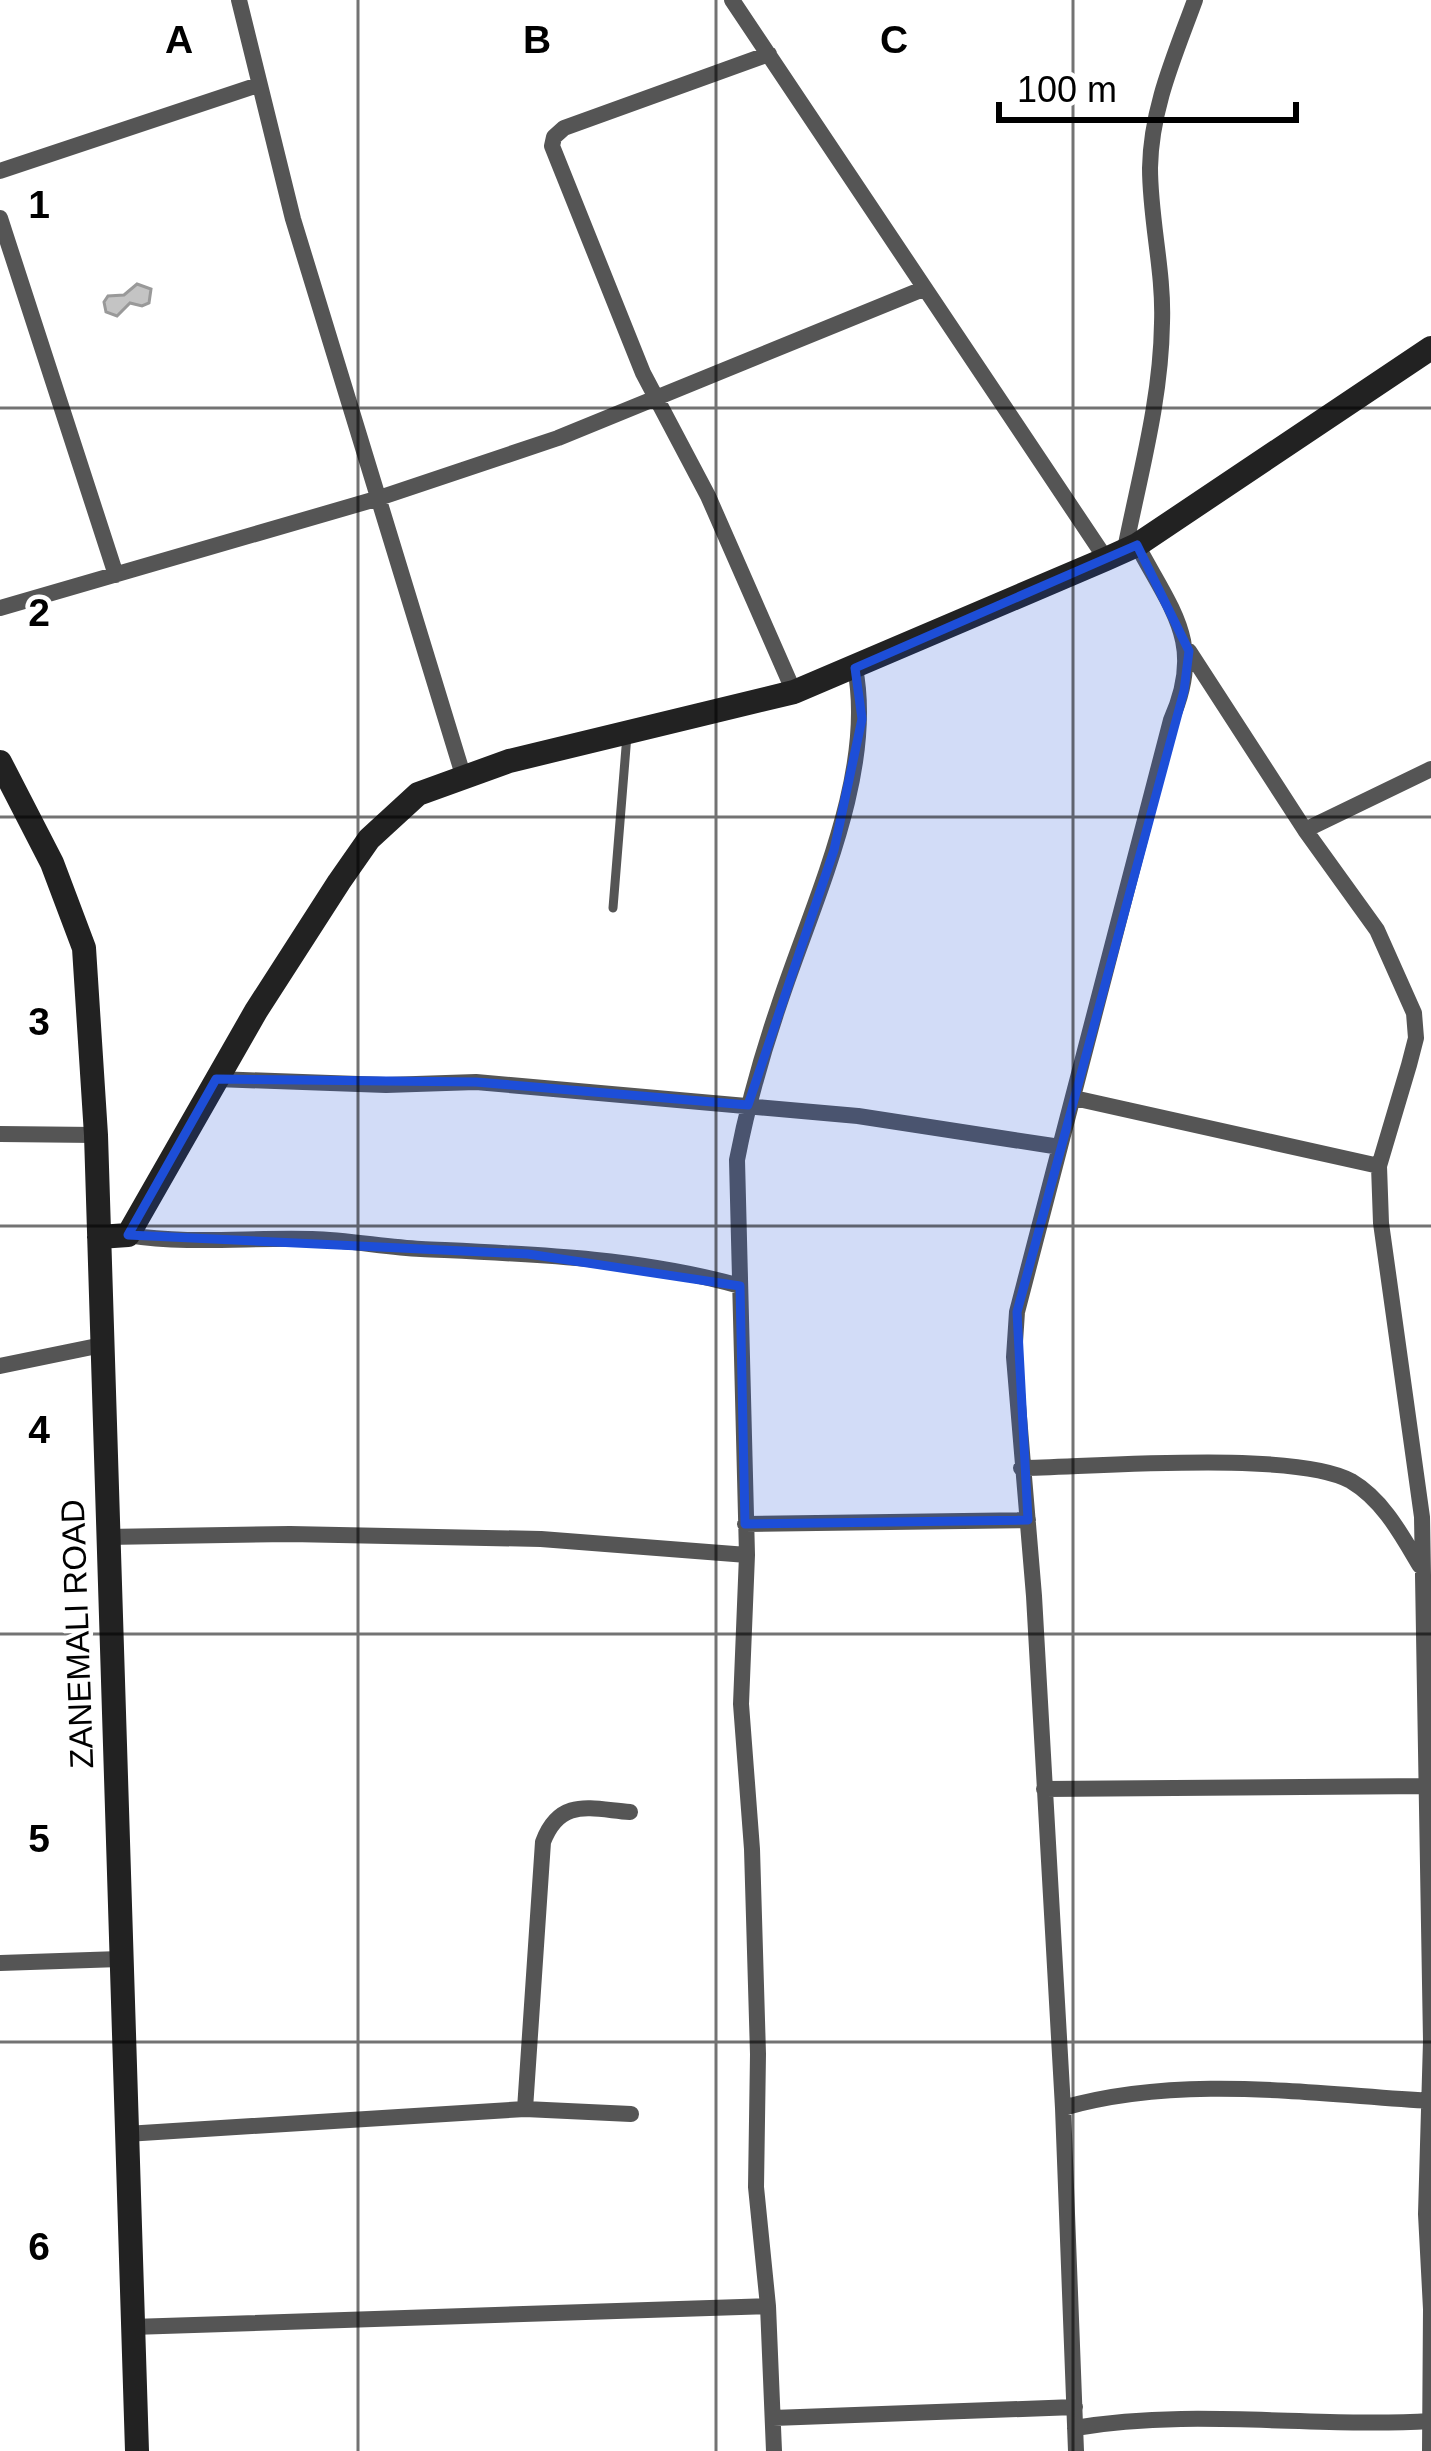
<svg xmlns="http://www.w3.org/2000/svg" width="1431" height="2451" viewBox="0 0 1431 2451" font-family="Arial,sans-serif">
<rect width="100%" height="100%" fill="#fff"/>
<!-- building -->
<path fill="#c4c4c4" stroke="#999" stroke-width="3" d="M137,284L151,289L149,303L142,306L130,303L117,316L106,312L104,302L108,296L124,295Z"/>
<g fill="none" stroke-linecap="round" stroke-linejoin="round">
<!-- lane -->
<path stroke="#555" stroke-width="9" d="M613,908L627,735"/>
<!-- street -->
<path stroke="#555" stroke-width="16" d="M239,0L293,219L463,775
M732,0L1106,559
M769,54L564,128L554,137L552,146L643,373L708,496L794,692
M0,171L258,85
M0,218L116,575
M1125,549C1140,474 1161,400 1162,323C1164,271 1150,220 1150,168C1151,108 1175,55 1195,0
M0,608L376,499L558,438L923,289
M1189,651L1305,830L1377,930L1414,1013L1416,1038L1409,1065L1379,1166L1381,1223L1422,1517L1431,2041L1426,2214L1431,2309L1430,2451
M1305,830L1431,769
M216,1079L386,1085L476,1082L858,1116L1060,1147
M1074,1098L1379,1166
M0,1134L96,1135
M128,1235C190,1245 250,1237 312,1239C348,1240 385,1247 421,1249C528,1254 637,1257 740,1286
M0,1366L102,1345
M1021,1468C1093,1467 1295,1450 1351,1481C1383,1500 1401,1534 1420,1566
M745,1524L1028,1520
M106,1537L290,1534L541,1539L747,1555
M1044,1789L1431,1786
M0,1963L120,1959
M1063,2108C1182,2074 1309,2094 1431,2101
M525,2109L543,1842C560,1797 590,1809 630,1812
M126,2134L525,2109L631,2114
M132,2327L768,2306
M773,2418L1075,2407
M1075,2428C1193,2408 1313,2428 1431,2421
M774,2451L768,2306L756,2187L758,2054L752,1849L741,1704L747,1555L737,1160C747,1108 761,1058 778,1008C811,906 876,775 855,668
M1076,2451L1063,2108L1034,1596L1014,1357L1017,1312L1171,720C1205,644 1172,611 1137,545"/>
<!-- secondary -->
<path stroke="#222" stroke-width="24" d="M0,762L52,863L84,948L96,1135L137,2451
M99,1237L128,1235L256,1011L339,882L369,839L418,794L509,761L794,692L1106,559L1137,545L1431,348"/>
</g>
<!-- marked area -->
<path fill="#1d4ed8" fill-opacity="0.2" stroke="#1d4ed8" stroke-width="9" stroke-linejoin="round" d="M1137,545L1189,651L1184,691L1017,1312L1028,1520L745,1524L740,1286L528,1254L128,1235L216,1079L476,1082L748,1105L834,850L862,719L855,668Z"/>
<!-- grid -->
<path fill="none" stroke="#000" stroke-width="3" stroke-opacity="0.55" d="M358,0V2451M716,0V2451M1073,0V2451M0,408H1431M0,817H1431M0,1226H1431M0,1634H1431M0,2042H1431"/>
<g text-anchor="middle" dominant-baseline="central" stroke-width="9" stroke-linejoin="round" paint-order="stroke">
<!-- street labels -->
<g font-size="33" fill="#000" stroke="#fff">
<text transform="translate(77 1634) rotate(-92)">ZANEMALI ROAD</text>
</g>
</g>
<g font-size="39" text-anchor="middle" font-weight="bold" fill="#000" stroke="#fff" stroke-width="9" stroke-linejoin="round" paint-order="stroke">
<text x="179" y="53">A</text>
<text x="537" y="53">B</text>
<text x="894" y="53">C</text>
<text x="39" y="218">1</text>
<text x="39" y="626">2</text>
<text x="39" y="1035">3</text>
<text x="39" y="1443">4</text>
<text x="39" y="1852">5</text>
<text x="39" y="2260">6</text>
</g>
<!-- scale -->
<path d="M999 102v18h297v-18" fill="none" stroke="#000000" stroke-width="6"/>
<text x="1017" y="102" font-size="36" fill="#000000" stroke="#ffffff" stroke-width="9" paint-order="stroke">100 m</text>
</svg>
